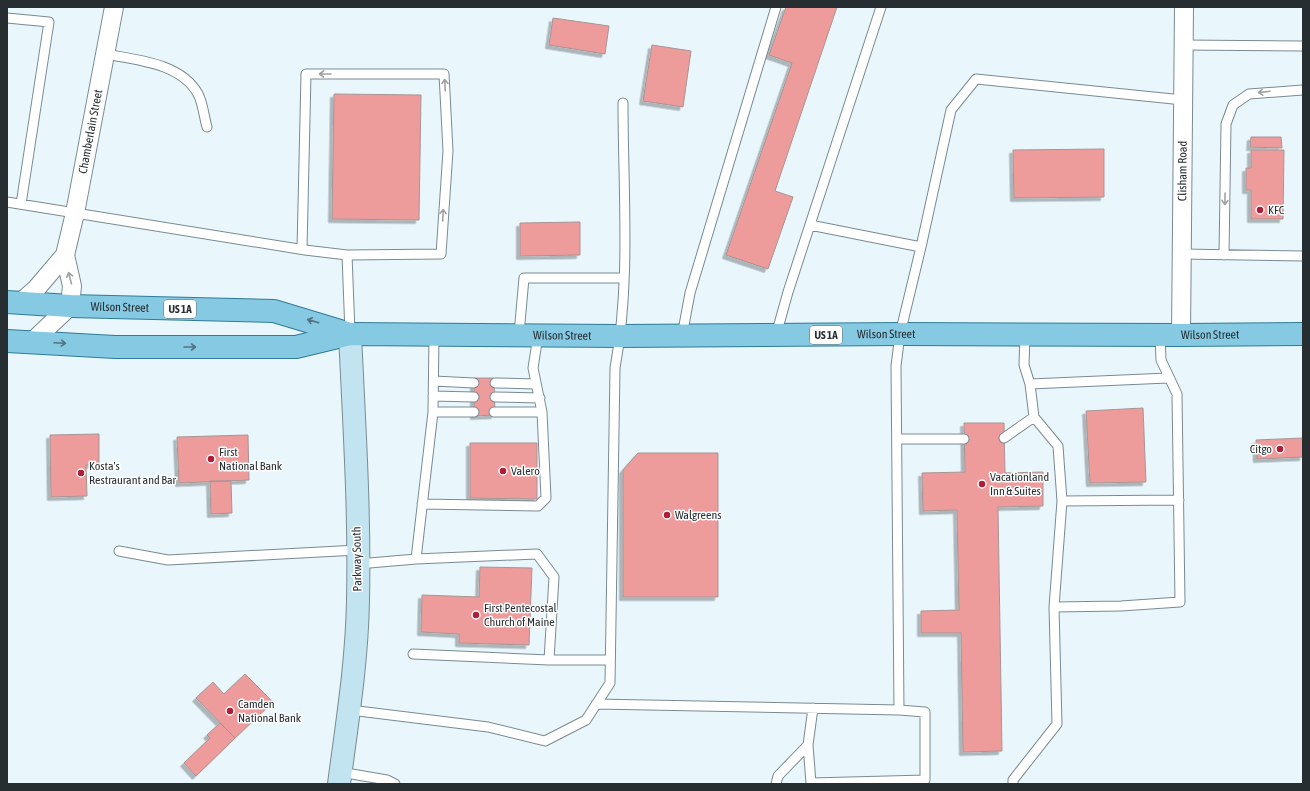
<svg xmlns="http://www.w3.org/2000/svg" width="1310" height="791" viewBox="0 0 1310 791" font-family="'Asap Condensed',sans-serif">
<defs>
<filter id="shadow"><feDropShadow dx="-3.5" dy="3.5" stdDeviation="0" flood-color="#0004"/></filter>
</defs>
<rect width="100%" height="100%" fill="#e9f7fd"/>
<!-- building -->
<path fill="#ee9b9c" stroke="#a69594" filter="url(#shadow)" d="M786,7H837L775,191L793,197L768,269L726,255L792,63L769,55Z
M553,18L609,26L605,54L549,45Z
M652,45L691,51L683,107L643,101Z
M334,94L421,95L419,220L332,219Z
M1251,137H1281L1282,148L1250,147Z
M1104,149V197L1014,198L1013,150Z
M1251,150H1284L1283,219H1251V190H1246V168H1251Z
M580,222V255L520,256V223Z
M474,378H494L495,415L474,416Z
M1143,408L1146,482L1090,483L1086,411Z
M964,423H1004L1005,473L1043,472V506L998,507L1002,751L963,752L961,633H921V611L959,610L957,510L923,511L922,473L965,472Z
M99,434V464L86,465L87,496L51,497L50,435Z
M248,435L249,480L179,483L177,437Z
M1303,438V457L1257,459L1256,440Z
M470,443H537V499L470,498Z
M638,453H718V597H623V470Z
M210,481H231L232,513L211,514Z
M480,567L532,568L529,645L459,643V634L421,632L422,595L479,597Z
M245,674L273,702L235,738L196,698L213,682L224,694Z
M220,723L235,738L196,776L184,763L210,738L207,735Z"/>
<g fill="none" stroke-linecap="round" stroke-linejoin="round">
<!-- lane casing -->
<g stroke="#7a8a91" stroke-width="11">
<path id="lane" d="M7,18L49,22L21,204
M1183,45L1303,46
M105,54C137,60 181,63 198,94C203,103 204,117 207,127
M7,202L305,250L347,255L350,333
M921,247L951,110L976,79L1183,100
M302,249L306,74H444L448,151L441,254L347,255
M1182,254L1303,256
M1224,255L1226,124L1233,105L1249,94L1303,90
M519,334L524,278H624
M776,335L788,292L881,7
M1025,335L1024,365L1030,384
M682,336L690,293L776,7
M434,381L474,383
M495,383L536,384
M433,396L474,397
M495,397L540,398
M433,412H474
M494,412H542
M1004,438L1034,417
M897,439H964
M1062,501L1179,500
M422,504L538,506L546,498L542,412L533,368L538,336
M119,551L168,560L358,550
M416,559L537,554L554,577L549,660H610
M358,564L416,559L433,412L434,334
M1054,607L1121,606L1180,602L1177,394L1161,360L1160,335
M413,654L549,660
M596,704L899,710L896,366L900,334L921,247L810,225
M350,710L488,727L545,741L586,720L610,683L615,368C631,281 623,191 623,103
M808,745L811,783L925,780V712L899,710
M340,772L387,780L395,784
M776,784L778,776L808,745L813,708
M1013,784V780L1057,724L1054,607L1062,501L1058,446L1034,417L1030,384L1168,378"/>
</g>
<!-- street casing -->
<g stroke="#7a8a91" stroke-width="20">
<g id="street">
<path id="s1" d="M20,303L36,289L65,255L75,213L114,7"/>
<path id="s2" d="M1181,335L1184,7"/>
<path d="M32,342L70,306L72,286L65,255"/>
</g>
</g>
<!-- secondary casing -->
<g stroke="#7a8a91" stroke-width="24">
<path id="secondary" d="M339,784C347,723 357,662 358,600C360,512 354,422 350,334"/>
</g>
<!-- primary casing -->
<g stroke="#2f7b98" stroke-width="24">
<g id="primary">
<path id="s3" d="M7,302L70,306L274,311L350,334"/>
<path id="s4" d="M7,341L115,347H296L350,334L621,336L900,334L1181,335L1303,334"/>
</g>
</g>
<!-- lane -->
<use href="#lane" stroke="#fff" stroke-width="9"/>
<!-- street -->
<use href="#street" stroke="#fff" stroke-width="18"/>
<!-- secondary -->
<use href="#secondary" stroke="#c2e4f1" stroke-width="22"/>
<!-- primary -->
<use href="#primary" stroke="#85c9e3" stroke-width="22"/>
</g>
<!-- one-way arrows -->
<defs><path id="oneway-shaft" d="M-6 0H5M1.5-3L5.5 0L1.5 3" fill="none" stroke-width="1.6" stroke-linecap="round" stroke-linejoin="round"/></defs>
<g stroke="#9ea1a2">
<use href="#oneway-shaft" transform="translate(325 74) rotate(-180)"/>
<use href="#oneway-shaft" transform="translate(445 85) rotate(-93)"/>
<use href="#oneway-shaft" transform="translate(1264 92) rotate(173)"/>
<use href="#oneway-shaft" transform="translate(1225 199) rotate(91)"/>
<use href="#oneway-shaft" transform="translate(443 215) rotate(-87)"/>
<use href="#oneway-shaft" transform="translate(70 278) rotate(-104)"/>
</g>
<g stroke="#517481">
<use href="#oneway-shaft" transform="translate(313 321) rotate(-164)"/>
<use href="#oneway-shaft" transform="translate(60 343) rotate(3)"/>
<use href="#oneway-shaft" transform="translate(190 347)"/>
</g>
<!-- markers -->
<g fill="#b01d36" stroke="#fff" stroke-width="1.5">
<circle cx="1260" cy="210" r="4"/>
<circle cx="1280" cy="449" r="4"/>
<circle cx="211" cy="459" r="4"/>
<circle cx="503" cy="471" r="4"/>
<circle cx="81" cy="473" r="4"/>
<circle cx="982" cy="484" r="4"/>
<circle cx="667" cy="515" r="4"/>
<circle cx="476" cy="615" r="4"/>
<circle cx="230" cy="711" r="4"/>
</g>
<g text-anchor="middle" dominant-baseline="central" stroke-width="3" stroke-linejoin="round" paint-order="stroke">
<!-- shield labels -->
<g fill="#fff" stroke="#686d6f" stroke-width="1">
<rect x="164" y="300" width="32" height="18" rx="3"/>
<rect x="810" y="326" width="32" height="18" rx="3"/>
</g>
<g font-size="11" font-weight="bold" fill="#272e31">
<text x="180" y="309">US 1A</text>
<text x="826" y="335">US 1A</text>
</g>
<!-- street labels -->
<g font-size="12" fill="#272e31" stroke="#fff">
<text stroke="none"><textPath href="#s1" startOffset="192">Chamberlain Street</textPath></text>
<text stroke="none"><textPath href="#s2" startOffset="164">Clisham Road</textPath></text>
<text stroke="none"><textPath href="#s3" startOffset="113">Wilson Street</textPath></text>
<text stroke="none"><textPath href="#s4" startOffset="881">Wilson Street</textPath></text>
<text stroke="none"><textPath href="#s4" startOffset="557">Wilson Street</textPath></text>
<text stroke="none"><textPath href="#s4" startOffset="1205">Wilson Street</textPath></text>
<text transform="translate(357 559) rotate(-91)">Parkway South</text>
</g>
<!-- poi labels -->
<g font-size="12" fill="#272e31" stroke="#fff" text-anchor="start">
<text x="1268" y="210">KFC</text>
<text x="1272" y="449" text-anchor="end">Citgo</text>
<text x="219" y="452">First<tspan x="219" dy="14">National Bank</tspan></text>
<text x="89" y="466">Kosta's<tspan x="89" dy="14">Restraurant and Bar</tspan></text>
<text x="511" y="471">Valero</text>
<text x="990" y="477">Vacationland<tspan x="990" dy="14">Inn &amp; Suites</tspan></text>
<text x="675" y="515">Walgreens</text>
<text x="484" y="608">First Pentecostal<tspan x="484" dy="14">Church of Maine</tspan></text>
<text x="238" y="704">Camden<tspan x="238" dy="14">National Bank</tspan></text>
</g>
</g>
<!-- border -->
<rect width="1310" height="791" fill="none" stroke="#272e31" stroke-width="16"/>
</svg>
